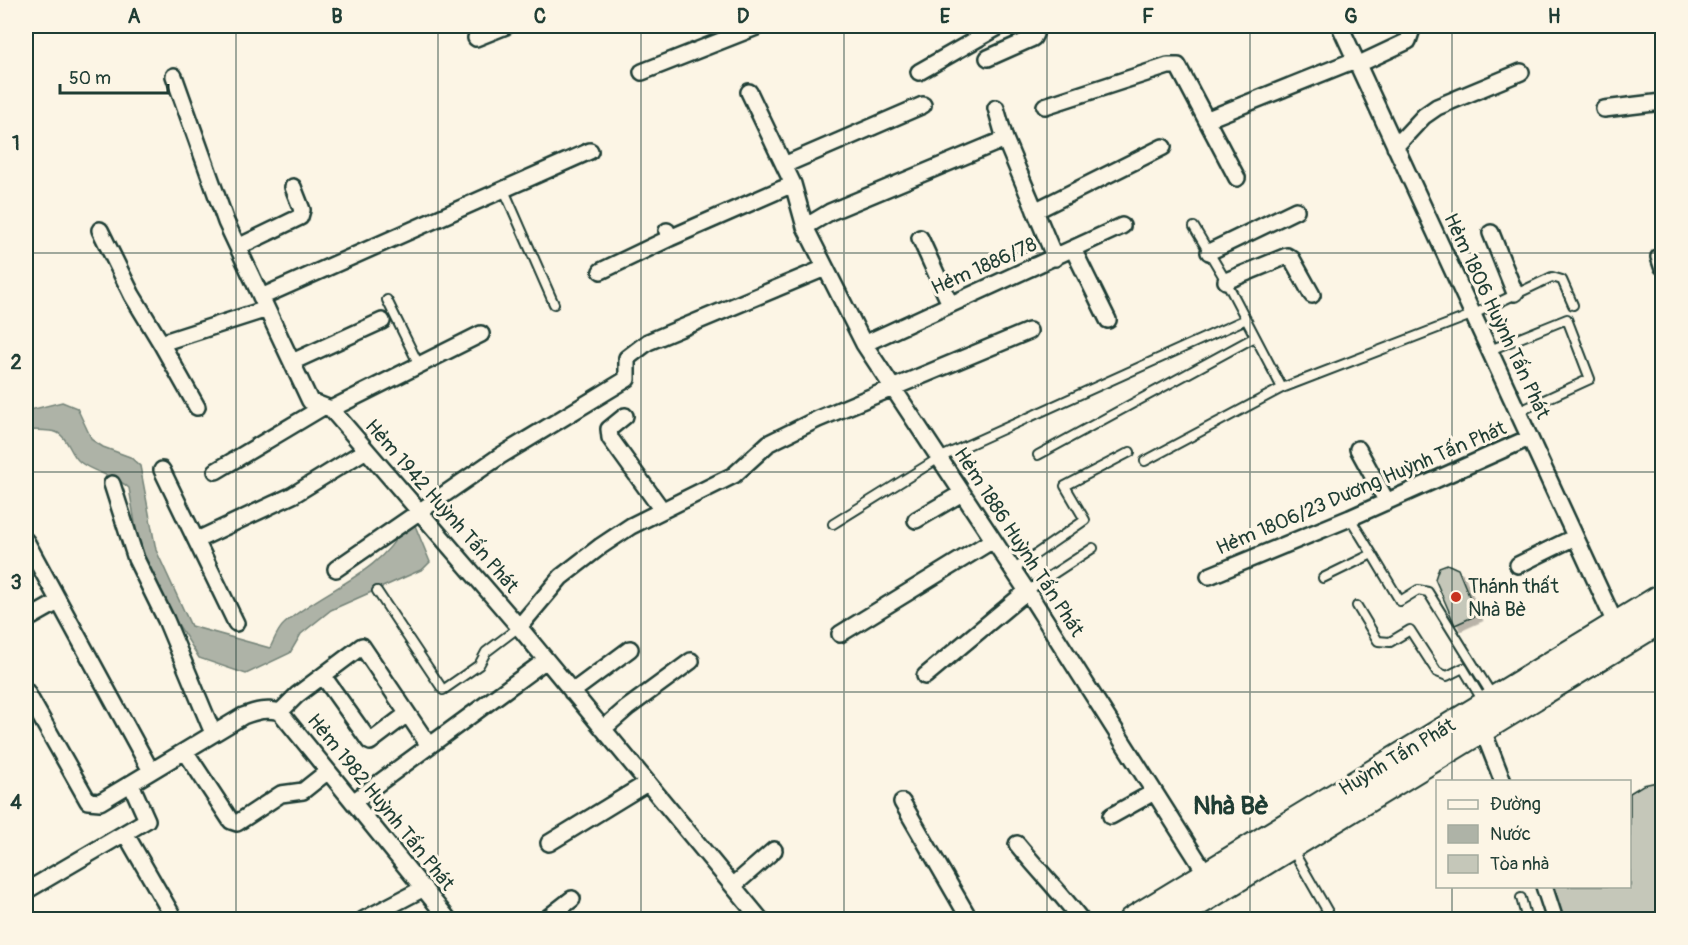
<svg xmlns="http://www.w3.org/2000/svg" width="1688" height="945" viewBox="0 0 1688 945" font-family="Pangolin,sans-serif">
<defs>
<filter id="shadow"><feDropShadow dx="5.5" dy="5.5" stdDeviation="0" flood-color="#0004"/></filter>
</defs>
<rect width="100%" height="100%" fill="#fcf5e5"/>
<filter id="ink" filterUnits="userSpaceOnUse"><feTurbulence type="fractalNoise" baseFrequency=".0167" numOctaves="2"/><feDisplacementMap in="SourceGraphic" scale="12" xChannelSelector="R" yChannelSelector="G"/><feConvolveMatrix kernelMatrix="1 2 1 2 8 2 1 2 1" color-interpolation-filters="sRGB"/></filter>
<g filter="url(#ink)">
<!-- water -->
<path fill="#aeb3a7" stroke="#758479" stroke-width="1.5" d="M62,402L77,408L92,440L103,447L130,457L140,466L156,550L191,626L270,648C274,640 278,629 284,624C321,590 380,575 403,527L414,523L430,562L423,569L331,610L301,634L290,653L246,674L199,658L150,579L138,540L129,488C116,475 95,474 80,462C70,454 69,439 58,433C50,429 35,431 26,430V411Z"/>
<!-- building -->
<path fill="#c5c7b9" stroke="#1f3d34" stroke-width="1.5" filter="url(#shadow)" d="M1447,564L1458,569L1477,615L1455,625L1435,579L1439,567Z
M1662,781V920H1563L1553,886H1630V793L1643,785Z"/>
<g fill="none" stroke-linecap="round" stroke-linejoin="round">
<!-- lane casing -->
<g stroke="#1f3d34" stroke-width="12">
<path id="lane" d="M504,190L554,304
M387,300L419,365
M1490,350L1567,319L1590,379L1518,412
M1282,388L1474,314L1552,277L1562,280L1573,305
M1038,455L1255,337
M1145,461L1282,388L1226,281L1194,227
M833,524L939,458L1244,320
M1372,554L1400,601L1418,590L1428,592L1492,695
M1013,570L1085,520L1065,486L1130,452
M1323,578L1372,554L1350,518
M377,591L443,690L479,665L486,652L519,627
M1027,591L1093,548
M1357,606L1378,641L1390,642L1410,630L1437,672L1447,676L1463,668L1484,703
M1292,849L1328,912L1317,920
M1521,898L1527,920"/>
</g>
<!-- street casing -->
<g stroke="#1f3d34" stroke-width="20">
<path id="street" d="M1340,26L1616,625
M476,38L506,26
M988,58L1033,38L1035,34L1032,26
M1357,65L1408,41L1413,26
M642,72L759,26
M919,72L1000,26
M174,76L226,222L310,401L331,409L519,627L761,920
M749,92L793,184L805,227L864,344L1027,591L1207,875
M1045,106L1168,66H1178L1237,178
M996,108L1005,139L1055,258
M1604,109L1662,102
M1208,119L1355,60
M1395,147L1424,116L1437,107L1521,72
M784,165L923,105
M1035,211L1163,147
M805,227L830,212L1005,139
M100,230L132,295L161,343L267,309
M667,231L670,238L793,184
M1491,233L1515,293
M920,238L950,304
M238,247L300,217L302,210L293,187
M1073,249L1108,320
M1209,252L1296,210
M1659,257L1662,266
M601,271L670,238
M1226,281L1287,256L1292,259L1312,295
M261,297L590,151
M161,343L197,407
M864,344L1122,226
M292,362L382,321
M331,409L481,334
M625,416L609,429L610,438L662,510
M1358,449L1387,502
M162,470L236,623
M216,471L323,407
M112,484L136,559L166,620L213,733
M916,520L962,493
M197,540L293,495L366,450
M26,541L151,771
M1518,565L1575,537
M336,569L500,456L627,379V358L648,342L825,268
M1209,576L1350,518L1529,438
M26,620L58,602
M519,627L561,577L601,546L631,526L734,475L769,443L818,419L1029,331
M840,634L993,540
M323,676L370,742L407,714
M925,676L1027,591
M26,691L88,801L100,802L243,716C256,711 267,708 280,712L449,920
M572,692L630,649
M280,712L297,695L362,646L428,744
M1480,723L1503,782
M603,729L627,708L691,661
M185,751L231,821L237,823L281,794L303,791L328,771
M353,802L546,660
M902,802L970,920
M1111,816L1154,792
M125,833L175,920
M549,843L647,783
M1017,844C1038,870 1061,893 1081,920
M733,886L774,850
M1544,886L1555,920
M26,891L147,820L131,784
M363,920L424,888
M545,920L572,899"/>
</g>
<!-- primary casing -->
<g stroke="#1f3d34" stroke-width="28">
<path id="primary" d="M1131,920L1662,596
M1171,920L1662,620"/>
</g>
<!-- lane -->
<use href="#lane" stroke="#fcf5e5" stroke-width="8"/>
<!-- street -->
<use href="#street" stroke="#fcf5e5" stroke-width="15"/>
<!-- primary -->
<use href="#primary" stroke="#fcf5e5" stroke-width="24"/>
</g>
</g>
<!-- grid -->
<path fill="none" stroke="#1f3d34" stroke-width="1.5" stroke-opacity="0.55" d="M236,26V920M438,26V920M641,26V920M844,26V920M1047,26V920M1250,26V920M1452,26V782M26,253H1662M26,472H1662M26,692H1662M1452,886V920"/>
<!-- markers -->
<circle fill="#c8321e" stroke="#fcf5e5" stroke-width="2" cx="1456" cy="597" r="6"/>
<g text-anchor="middle" dominant-baseline="central" stroke-width="6" stroke-linejoin="round" paint-order="stroke">
<!-- street labels -->
<g font-size="20" fill="#1f3d34" stroke="#fcf5e5">
<text transform="translate(984 266) rotate(-24)">Hẻm 1886/78</text>
<text transform="translate(1497 316) rotate(65)">Hẻm 1806 Huỳnh Tấn Phát</text>
<text transform="translate(1361 488) rotate(-23)">Hẻm 1806/23 Dương Huỳnh Tấn Phát</text>
<text transform="translate(442 506) rotate(49)">Hẻm 1942 Huỳnh Tấn Phát</text>
<text transform="translate(1019 542) rotate(57)">Hẻm 1886 Huỳnh Tấn Phát</text>
<text transform="translate(1397 757) rotate(-31)">Huỳnh Tấn Phát</text>
<text transform="translate(381 802) rotate(51)">Hẻm 1982 Huỳnh Tấn Phát</text>
</g>
<!-- poi labels -->
<g font-size="20" fill="#1f3d34" stroke="#fcf5e5" text-anchor="start">
<text x="1468" y="586">Thánh thất<tspan x="1468" dy="23">Nhà Bè</tspan></text>
</g>
<!-- district labels -->
<g font-size="26" font-weight="bold" fill="#1f3d34" stroke="#fcf5e5">
<text x="1231" y="806">Nhà Bè</text>
</g>
</g>
<!-- margin -->
<rect width="1688" height="945" fill="none" stroke="#fcf5e5" stroke-width="66"/>
<!-- legend -->
<rect x="1436" y="780" width="195" height="108" fill="#fcf5e5" stroke="#a4ab9e" stroke-width="1.5"/>
<rect x="1448" y="800" width="30" height="9" fill="#fcf5e5" stroke="#a4ab9e" stroke-width="1.5"/>
<text x="1490" y="810" font-size="18" fill="#1f3d34">Đường</text>
<rect x="1448" y="825" width="30" height="18" fill="#aeb3a7" stroke="#a4ab9e" stroke-width="1.5"/>
<text x="1490" y="840" font-size="18" fill="#1f3d34">Nước</text>
<rect x="1448" y="855" width="30" height="18" fill="#c5c7b9" stroke="#a4ab9e" stroke-width="1.5"/>
<text x="1490" y="870" font-size="18" fill="#1f3d34">Tòa nhà</text>
<!-- scale -->
<path d="M60 84v9h108v-9" fill="none" stroke="#1f3d34" stroke-width="3"/>
<text x="69" y="84" font-size="18" fill="#1f3d34" stroke="#fcf5e5" stroke-width="4.5" paint-order="stroke">50 m</text>
<rect x="33" y="33" width="1622" height="879" fill="none" stroke="#1f3d34" stroke-width="2"/>
<g font-size="20" text-anchor="middle" font-weight="bold" fill="#1f3d34">
<text x="134" y="23">A</text>
<text x="337" y="23">B</text>
<text x="540" y="23">C</text>
<text x="743" y="23">D</text>
<text x="945" y="23">E</text>
<text x="1148" y="23">F</text>
<text x="1351" y="23">G</text>
<text x="1554" y="23">H</text>
<text x="16" y="150">1</text>
<text x="16" y="369">2</text>
<text x="16" y="589">3</text>
<text x="16" y="809">4</text>
</g>
</svg>
